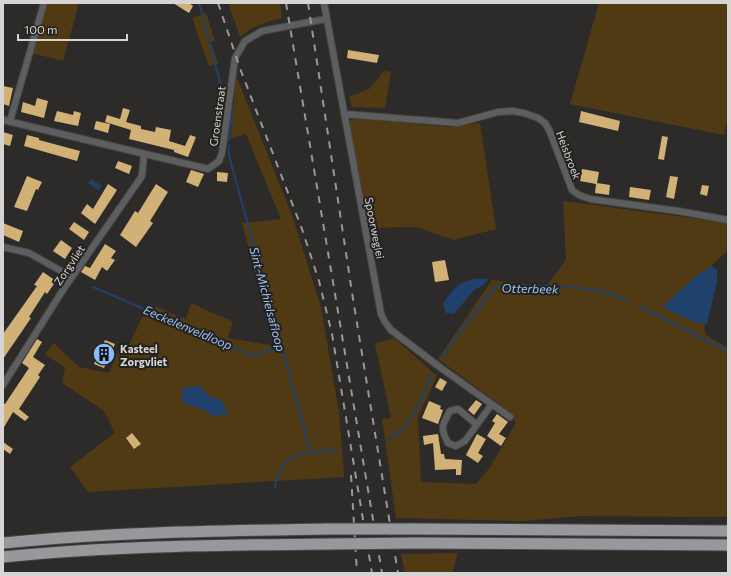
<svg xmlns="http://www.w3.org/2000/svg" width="731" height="576" viewBox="0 0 731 576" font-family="Commissioner,sans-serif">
<rect width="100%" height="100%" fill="#2d2b29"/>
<!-- green -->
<path fill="#4f3a13" d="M47,3H79L63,61L32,53Z
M228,3H280L282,18C266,22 253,26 240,37Z
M599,3H728V117L724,135L570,104Z
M206,13L215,41L211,42L218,63L209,66L192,18Z
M384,71L391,72L385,108L352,107L349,97L369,89Z
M236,75L293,218L321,307L339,412L344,477L88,492L70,467L115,433L104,411L62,383L65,368L45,354L54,343L79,367L109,373L119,350L128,347L149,304L186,319L191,303L233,322L228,338L275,346L242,223L281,219L246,134L231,139Z
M353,118L449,127L480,123L496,229L454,240L416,227L370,228L348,123Z
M563,201L728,223V250L672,303L704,321L705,334L728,348V517L580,516L524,521L396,518L382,419L391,418L375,344L394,338L437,376L418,417L421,482L476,484L491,466L516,423L510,412L438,359L492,280L546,287L566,260Z
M458,553L452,573H405L401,554Z"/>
<!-- water -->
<path fill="#1f416c" d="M91,179L102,186L99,190L88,183Z
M712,266L717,270V281L707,324L694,322L662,307L696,276Z
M488,279L484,285L474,290L454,314L446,313L443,304C454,286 465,276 488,279Z
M200,386L211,397L221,400L229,414L213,416L200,408L186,405L182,399V390L186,387Z"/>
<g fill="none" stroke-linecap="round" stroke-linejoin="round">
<!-- stream -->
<path stroke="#1f416c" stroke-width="2" d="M199,3L223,93
M229,140L233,108
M229,146V156L311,453
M93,287L256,357L270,349L283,352
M639,306L728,351
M442,358L460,331L496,287C526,285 575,285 604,292C612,294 620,298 627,301
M387,440C412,428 421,399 432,374
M275,488C281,449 305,453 337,450"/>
</g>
<!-- building -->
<path fill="#d2b177" d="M173,3H189L193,6L189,13Z
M348,50L379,55L377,63L347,58Z
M3,86L13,88L9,106L3,104Z
M37,98L48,101L44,118L21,112L23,102L35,106Z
M123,108L130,110L126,122L141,126V129L155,132L156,127L171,130L169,141L185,146L190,135L196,137L188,157L174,152V150L129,139L131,130L105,122L107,115L120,119Z
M57,111L73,115L74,111L81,113L78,126L54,121Z
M581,111L620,121L618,131L579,122Z
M96,121L110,124L108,133L94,129Z
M3,132L13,135L10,146L3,144Z
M27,135L39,138V140L80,151L77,161L24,146Z
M662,136L668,137L664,160L658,159Z
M118,161L132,166L129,174L115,168Z
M582,169L599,172L597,183L610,185L609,195L595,193L596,184L580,181Z
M191,170L204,174L198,187L186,182Z
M217,172L228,173L227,182L217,181Z
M27,176L42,182L38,190L36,189L27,211L14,207Z
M670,176L678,177L674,199L666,197Z
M108,184L117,190L95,224L81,213L87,204L93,209Z
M156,184L168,192L150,221L153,223L136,247L120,235L135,211L138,213Z
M702,185L709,186L707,196L700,194Z
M630,187L651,190L649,200L629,197Z
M74,222L89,232L84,240L69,229Z
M3,223L23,231L19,242L3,235Z
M61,240L72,248L65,259L53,251Z
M105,244L116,251L111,258L115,260L107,271L102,267L95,280L81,272L85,266L90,268Z
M445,260L449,280L435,282L432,262Z
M43,272L56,281L47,294L45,292L29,317L31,318L3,359V334L37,286L34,285Z
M37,339L42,342L33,357L45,365L38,375L40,377L19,409L29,417L25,421L13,412L3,429V403L5,404L29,368L22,363Z
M105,340L115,344L104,368L94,364Z
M440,378L447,382L442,391L435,387Z
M476,400L482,404L474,415L468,410Z
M429,401L441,406L440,409L443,410L438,424L422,418Z
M497,414L508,422L499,434L506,438L501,446L487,436L495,423L492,421Z
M132,433L141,444L134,449L126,438Z
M438,434L441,454H444L445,459L462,460L461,475H456V469L435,470L433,443L424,445L423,436Z
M477,434L486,439L478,453L483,456L478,463L466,455Z
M3,442L13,449L10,454L3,449Z"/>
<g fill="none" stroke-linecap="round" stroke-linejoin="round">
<!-- minor casing -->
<g stroke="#484644" stroke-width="8">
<path id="minor" d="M324,3L381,314L385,322L391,330L441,368L510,417
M344,114L458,123L498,112L512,111L524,113L538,118L545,123L550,132L572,190L579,195L590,199L678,211L728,220
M3,120L208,169L219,161L222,153L235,58L245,41L262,31L326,19
M10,121L44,3
M3,247L29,253L72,277
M3,385L63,290L142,176L144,154
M476,424L458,409L450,411C442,425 440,428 448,443L456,446L465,441L492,404"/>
</g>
<!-- trunk casing -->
<g stroke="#484644" stroke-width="13">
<path id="trunk" d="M415,529L728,531
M3,543C111,532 219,531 327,529
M416,543L728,545
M3,557C111,546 220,545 329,544"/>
</g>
<!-- minor -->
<use href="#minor" stroke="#5d5e5f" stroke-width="6"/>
<!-- trunk -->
<use href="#trunk" stroke="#96989b" stroke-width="11"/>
<!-- rail -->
<path stroke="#9a9897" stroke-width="2" stroke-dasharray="7 7" stroke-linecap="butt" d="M218,3L241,71L302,229L319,281L332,334L372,573
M286,3L382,573
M308,3L353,299L398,573
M351,475L357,573"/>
<!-- trunk-bridge casing -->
<g stroke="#484644" stroke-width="13" stroke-linecap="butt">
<path id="trunk-bridge" d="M327,529H415
M329,544L416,543"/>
</g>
<!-- trunk-bridge -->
<use href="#trunk-bridge" stroke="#96989b" stroke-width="11"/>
</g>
<!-- icons -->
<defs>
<g id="building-disc" transform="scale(1.15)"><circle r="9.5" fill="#88bafc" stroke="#23221f"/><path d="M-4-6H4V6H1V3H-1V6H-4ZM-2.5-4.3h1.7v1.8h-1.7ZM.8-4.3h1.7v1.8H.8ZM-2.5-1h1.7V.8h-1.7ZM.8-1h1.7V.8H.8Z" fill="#111"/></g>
</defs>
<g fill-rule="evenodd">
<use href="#building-disc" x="104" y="354"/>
</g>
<g text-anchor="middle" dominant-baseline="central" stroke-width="4" stroke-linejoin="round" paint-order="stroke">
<!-- street labels -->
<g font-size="11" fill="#d6d5d4" stroke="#23221f">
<text transform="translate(217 116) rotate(-82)">Groenstraat</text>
<text transform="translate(569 155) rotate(69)">Heisbroek</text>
<text transform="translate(375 228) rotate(79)">Spoorweglei</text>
<text transform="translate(69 265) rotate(-56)">Zorgvliet</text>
</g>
<!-- poi labels -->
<g font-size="11" font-weight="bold" fill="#d6d5d4" stroke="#23221f" text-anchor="start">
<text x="120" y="348">Kasteel<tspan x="120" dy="13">Zorgvliet</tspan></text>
</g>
<!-- water labels -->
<g font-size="12" font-style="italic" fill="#9ac5fc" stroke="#23221f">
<text transform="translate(530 288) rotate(1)">Otterbeek</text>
<text transform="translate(268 299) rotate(75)">Sint-Michielsafloop</text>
<text transform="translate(188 327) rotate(23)">Eeckelenveldloop</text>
</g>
</g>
<!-- border -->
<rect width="731" height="576" fill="none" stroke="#d6d5d4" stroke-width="8"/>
<!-- scale -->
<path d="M18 34v6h109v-6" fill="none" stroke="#d6d5d4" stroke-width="2"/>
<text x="24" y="34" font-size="12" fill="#d6d5d4" stroke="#23221f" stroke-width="3" paint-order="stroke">100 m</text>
</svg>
